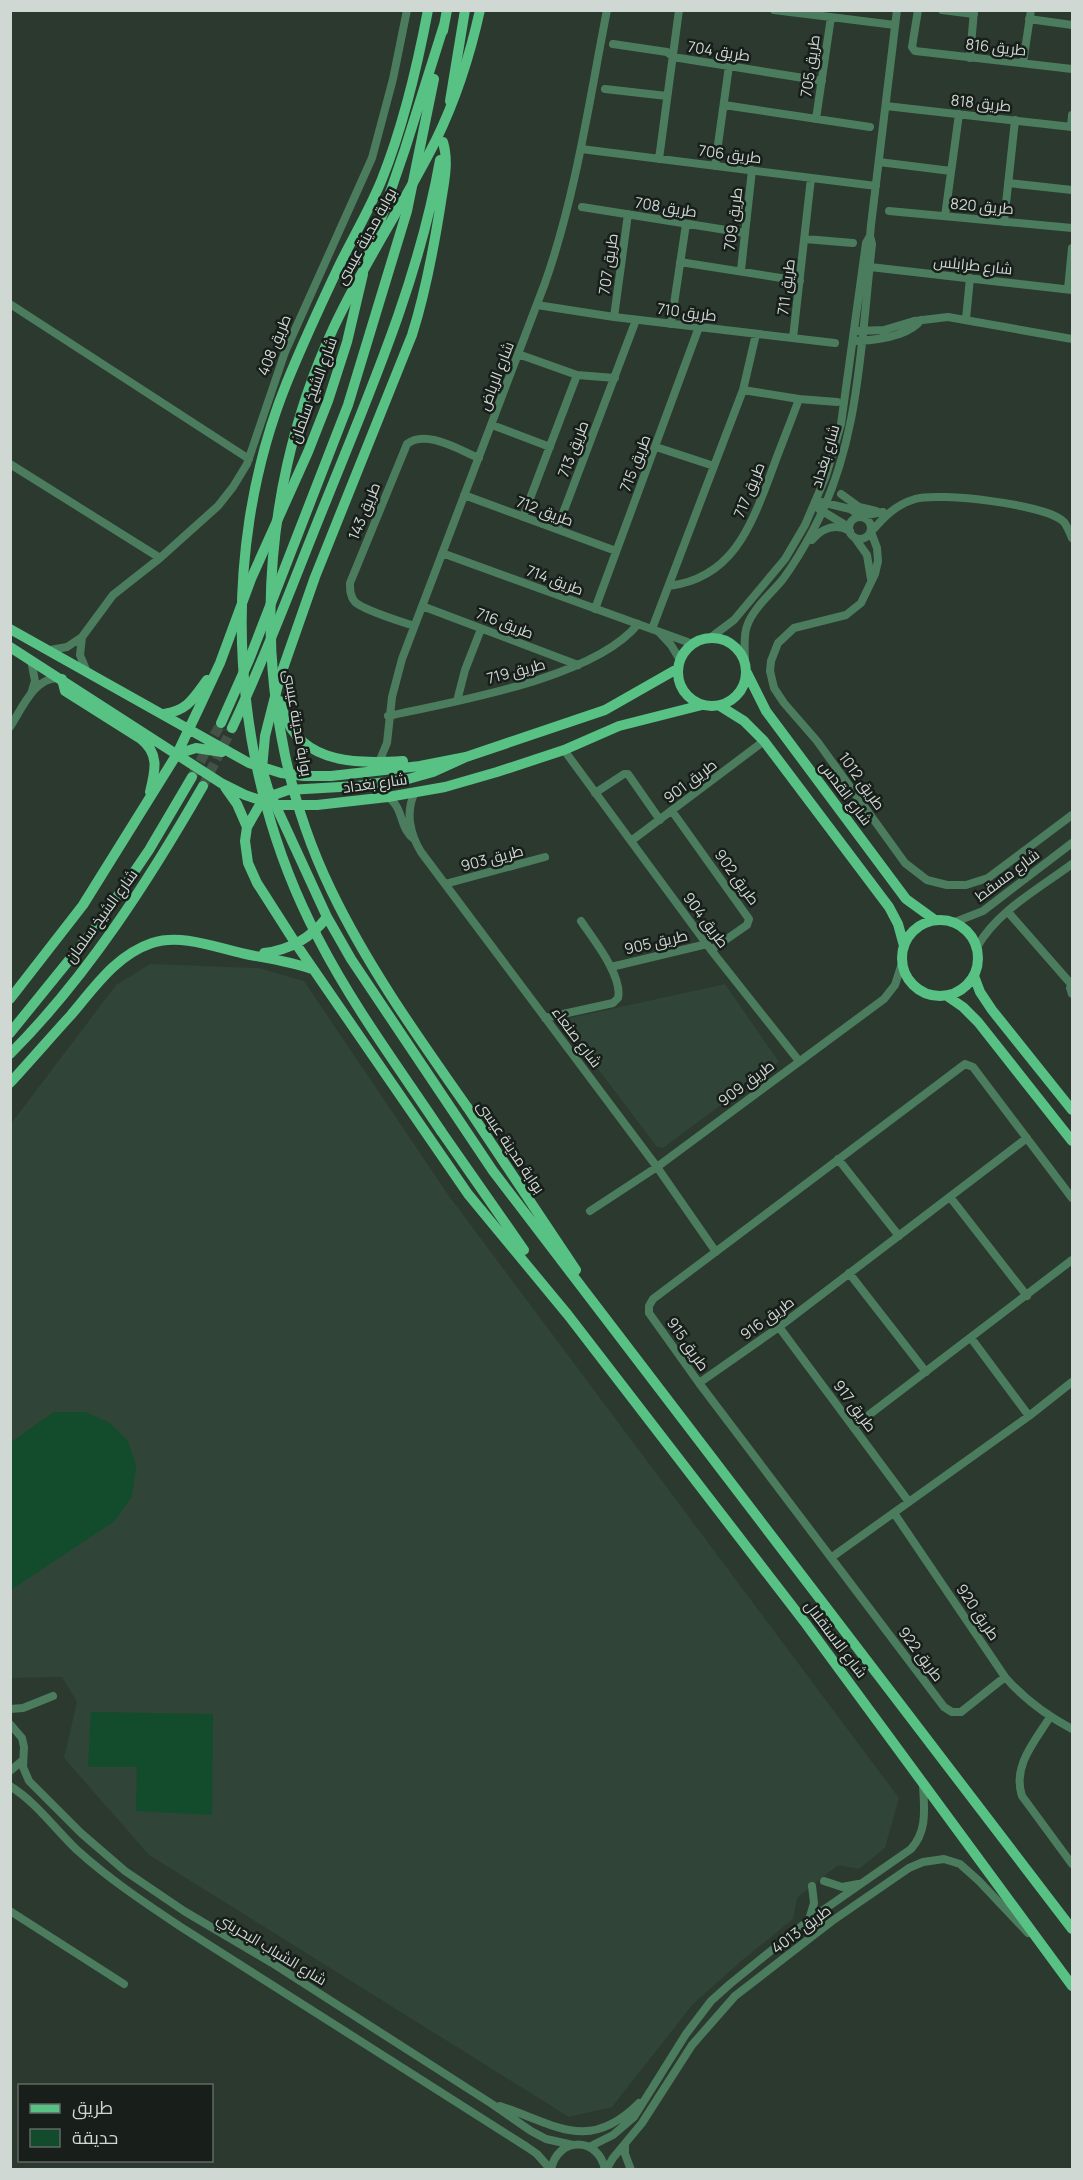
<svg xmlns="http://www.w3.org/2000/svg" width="1083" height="2180" viewBox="0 0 1083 2180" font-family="Manrope,Cairo,sans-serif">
<rect width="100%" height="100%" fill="#2b392f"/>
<!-- built -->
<path fill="#304437" d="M150,964L259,968L304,981L449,1196L899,1798L885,1848L859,1869L838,1865L797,1898L793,1919L740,1962L693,2004L612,2107L569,2117L149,1855L64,1758L77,1702L62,1677L11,1678L10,1125L116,985Z
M725,984L779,1062L663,1148L657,1147L561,1020Z"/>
<!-- green -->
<path fill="#134b2d" d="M54,1412H86L110,1423L128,1441L136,1466L132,1496L115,1521L11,1590V1442Z
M91,1712L213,1714L212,1815L136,1811L137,1767H88Z"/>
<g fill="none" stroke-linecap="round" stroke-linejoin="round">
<!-- major-tunnel -->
<path stroke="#445147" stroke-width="10" stroke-dasharray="10 5" stroke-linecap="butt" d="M193,775L221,723
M203,786L232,728"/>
<!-- minor -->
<path stroke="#4c7c5e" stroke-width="8" d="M774,10L895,25
M918,10L912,47L915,51L1072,69
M942,10L974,14
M1029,19L1072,25
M613,44L667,52L673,57L822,81
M970,58L974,10
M1023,63L1031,10
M605,89L667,96
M724,105L870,127
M886,106L1072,127
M816,119L831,17
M1071,127L1072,115
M581,149L876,186
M659,159L679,10
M879,162L951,171
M715,166L729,66
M1008,183L1072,190
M582,207L745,233
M889,211L1072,228
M945,216L959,114
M1004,222L1015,120
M805,239L853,243
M680,262L800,281
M870,267L1072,290
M741,270L752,170
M1068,289L1072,248
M10,304L249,459
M537,305L614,317L835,343
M614,317L628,214
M966,319L970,278
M671,324L686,224
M858,331L884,330L914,321L948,317L1072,339
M793,338L811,178
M857,341C877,340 908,337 921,320
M518,354L577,375L615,378
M743,390L799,399L837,402
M492,425L550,447
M656,447L714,466
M10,464L160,558
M841,494L859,507L876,511
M464,495L616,551
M821,502L850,509L861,516L883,512
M819,509L847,526
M849 528a11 11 0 1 1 22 0a11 11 0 1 1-22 0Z
M523,517L577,375
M557,529L636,320
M855,538L867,555L871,579
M1072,538C1070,533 1067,526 1064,522C1047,504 938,492 915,499C895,505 884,517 871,532L877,548L878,561L875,574L861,603L846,615L794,628L778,643L771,661L770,671L774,688L784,703L817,741L905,863L927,880L947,885H966L988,878L1072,815
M812,540C822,528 835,523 850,531
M442,553L693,644
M669,586C733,578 751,526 771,473C780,448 790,424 799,399
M422,606L578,665
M595,609L699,327
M414,626C400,621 365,611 355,602C350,596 350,590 350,583L407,444C426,429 459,450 479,458
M652,629L743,390L756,334
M659,632L671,645L680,660
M82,637L80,655L87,672
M710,638L734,620L785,559L805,525L826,476L841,424L866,243L870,236
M50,650L67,647L82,637L113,595L160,558L218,506L233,487L247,464L285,352L372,158L393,79L407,10
M31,660L35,681L32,691
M745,662C745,651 743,637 747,626C753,608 772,593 783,579C794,564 803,549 812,532C860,445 861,341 872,244L870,236L871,225L897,10
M457,701L465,670L481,629
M388,716C456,701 595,678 638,624
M10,727C22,709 34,677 59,678
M564,750L711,950L799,1061
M379,762L387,743L392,697L402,659L545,283C576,195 589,102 607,10
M415,792C405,812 410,834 421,852L657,1167L716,1252
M595,793L624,774H628L660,820
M388,797C404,808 399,828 414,839
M672,811L749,919L747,925L711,950
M631,841L764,741
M445,884L545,857
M1008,912L1071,984
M955,922L983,911L1072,843
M977,947C997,911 1040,888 1072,864
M611,967L707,944
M1072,982L1070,988L1072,994
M545,1018L613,1003L618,998C623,976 593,939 581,921
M838,1159L899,1236
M950,1197L1027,1296
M590,1211L657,1167L884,999L895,985L902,963
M849,1273L926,1372
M779,1327L909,1502
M971,1338L1029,1416
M699,1383L779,1327L1027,1138
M853,1427L1072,1260
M894,1513L1005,1677C1025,1700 1046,1715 1072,1729
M832,1557L1029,1416L1072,1382
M1005,1677L961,1712H952L944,1707L699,1383L649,1313V1306L653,1299L965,1064L973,1067L1072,1198
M10,1709L23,1708L53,1696
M1050,1717C1035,1741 1012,1766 1022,1796L1072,1864
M10,1724L22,1738L24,1747L23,1767L29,1781L81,1833L125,1871L184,1911L272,1963L492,2104L531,2131L546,2139L573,2145
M10,1771L23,1760
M10,1786C36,1802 55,1829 77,1850C109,1879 145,1903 181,1927L527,2147L537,2154L551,2170
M824,1881L842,1887L858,1884
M10,1911L124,1984
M809,1920L814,1903L812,1886
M500,2106C555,2124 588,2154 639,2103
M625,2144V2154L631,2170
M589,2147L613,2135L634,2117L686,2034L711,2001L730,1984L809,1920L911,1849C928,1830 924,1808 923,1784
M551,2170C557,2136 599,2136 605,2170
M606,2170L613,2158L642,2123L692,2045L735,1996L832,1921L909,1868L923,1862L944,1859L960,1864L979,1881L1028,1933"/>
<!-- major -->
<path stroke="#58c184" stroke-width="10" d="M443,31L447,10
M450,101L465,10
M443,142C449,162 444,182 441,202C434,247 426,291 412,335L315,577L280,677L265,736L262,769L268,789L327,917L351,959L493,1171L1072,1929
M368,257L405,149L444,25
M10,629L249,763L281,773L304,776H331L420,766L466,757L605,710L677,669
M678 672a34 34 0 1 1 68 0a34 34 0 1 1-68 0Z
M10,647L221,783L245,795L275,805H317L388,797L445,787L497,772L564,750L619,726L702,705
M747,673L766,711L906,899L935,920
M62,679L65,691L141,739C160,754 155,771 150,792
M280,701C294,763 350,764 403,761
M720,706L744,721L764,741L889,907L898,924L904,946
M164,714C188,710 193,699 207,680
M221,723L249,660L348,405L407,211L434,79
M232,728C267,654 295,577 326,501C371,389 419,279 440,160
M177,754L196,748L222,752
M466,757L433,772L408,779L357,786L288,790L271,796L262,801L247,827L245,841L248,863L257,883L296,944L468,1194L568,1315L806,1624L1072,1986
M225,787L237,804L247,827
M902 958a38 38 0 1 1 76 0a38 38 0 1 1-76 0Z
M264,953C290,950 311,938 327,917
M974,976L980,992L992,1010L1072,1110
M947,996L963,1007L978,1022L1072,1141
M10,999L83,905L177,754L198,710L220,663L251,579L308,452L328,401L347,342L363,274
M10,1033L100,922L149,850L192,777
M10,1054C87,977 149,880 203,786
M10,1083C31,1060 51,1037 71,1015C94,988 116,955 152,943C183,933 219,949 250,955C272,959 292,962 312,969
M467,1107L576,1270
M441,1131L524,1250"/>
<!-- major-bridge -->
<path stroke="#58c184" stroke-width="10" d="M428,10C417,68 404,124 382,179C370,209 353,237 339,266C321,304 303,343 287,382C216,557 230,771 318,938C353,1006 399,1068 441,1131
M467,1107C418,1037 368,967 331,890C247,716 253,502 333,329C363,264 404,204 436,140C456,99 470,55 480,10"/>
</g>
<g text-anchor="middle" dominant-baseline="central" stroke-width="5" stroke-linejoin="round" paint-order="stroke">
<!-- street labels -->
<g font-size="15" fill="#cfd8d2" stroke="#181e1a">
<text transform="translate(996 47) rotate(6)">طريق 816</text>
<text transform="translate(719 51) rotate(9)">طريق 704</text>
<text transform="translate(810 66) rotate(-82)">طريق 705</text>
<text transform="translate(981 103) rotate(6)">طريق 818</text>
<text transform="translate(730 154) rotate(7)">طريق 706</text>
<text transform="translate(982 206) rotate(5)">طريق 820</text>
<text transform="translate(666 207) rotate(9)">طريق 708</text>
<text transform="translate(733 219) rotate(-83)">طريق 709</text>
<text transform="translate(366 236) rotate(-61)">بوابة مدينة عيسى</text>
<text transform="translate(608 264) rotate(-82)">طريق 707</text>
<text transform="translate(973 265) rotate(6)">شارع طرابلس</text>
<text transform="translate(786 287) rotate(-83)">طريق 711</text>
<text transform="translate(687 312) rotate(7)">طريق 710</text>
<text transform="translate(274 345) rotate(-68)">طريق 408</text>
<text transform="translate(496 376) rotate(-69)">شارع الرياض</text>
<text transform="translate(313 390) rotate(-70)">شارع الشيخ سلمان</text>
<text transform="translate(573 449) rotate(-69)">طريق 713</text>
<text transform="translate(825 456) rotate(-73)">شارع بغداد</text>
<text transform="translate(635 463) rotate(-69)">طريق 715</text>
<text transform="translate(749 490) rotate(-68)">طريق 717</text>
<text transform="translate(364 511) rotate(-68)">طريق 143</text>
<text transform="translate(545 511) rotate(20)">طريق 712</text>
<text transform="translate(555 580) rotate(20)">طريق 714</text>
<text transform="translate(505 623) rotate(21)">طريق 716</text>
<text transform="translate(516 671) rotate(-15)">طريق 719</text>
<text transform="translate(298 723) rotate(80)">بوابة مدينة عيسى</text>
<text transform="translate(690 781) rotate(-37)">طريق 901</text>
<text transform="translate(862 781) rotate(54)">طريق 1012</text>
<text transform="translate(375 783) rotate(-8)">شارع بغداد</text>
<text transform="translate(846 793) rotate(53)">شارع القدس</text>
<text transform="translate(492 858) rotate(-15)">طريق 903</text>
<text transform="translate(1007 875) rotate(-37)">شارع مسقط</text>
<text transform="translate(737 877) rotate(54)">طريق 902</text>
<text transform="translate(101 916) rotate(-54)">شارع الشيخ سلمان</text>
<text transform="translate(706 920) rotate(53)">طريق 904</text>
<text transform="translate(656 942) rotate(-13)">طريق 905</text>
<text transform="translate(577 1037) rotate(53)">شارع صنعاء</text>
<text transform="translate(746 1083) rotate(-37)">طريق 909</text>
<text transform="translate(511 1147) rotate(56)">بوابة مدينة عيسى</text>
<text transform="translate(767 1318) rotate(-36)">طريق 916</text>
<text transform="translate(688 1344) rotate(55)">طريق 915</text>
<text transform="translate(855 1406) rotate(53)">طريق 917</text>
<text transform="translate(978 1612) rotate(56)">طريق 920</text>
<text transform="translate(836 1639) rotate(53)">شارع الاستقلال</text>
<text transform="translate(921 1654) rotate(53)">طريق 922</text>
<text transform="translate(801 1929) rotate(-37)">طريق 4013</text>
<text transform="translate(272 1949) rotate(31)">شارع الشباب البحريني</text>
</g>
</g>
<!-- border -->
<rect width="1083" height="2180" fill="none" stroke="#cfd8d2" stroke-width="24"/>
<!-- legend -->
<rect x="18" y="2084" width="195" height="78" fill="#181e1a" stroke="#616864" stroke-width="1.5"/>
<rect x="30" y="2104" width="30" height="9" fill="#58c184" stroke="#616864" stroke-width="1.5"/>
<text x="72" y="2114" font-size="18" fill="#cfd8d2">طريق</text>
<rect x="30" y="2129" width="30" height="18" fill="#134b2d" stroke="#616864" stroke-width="1.5"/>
<text x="72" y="2144" font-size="18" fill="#cfd8d2">حديقة</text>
</svg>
